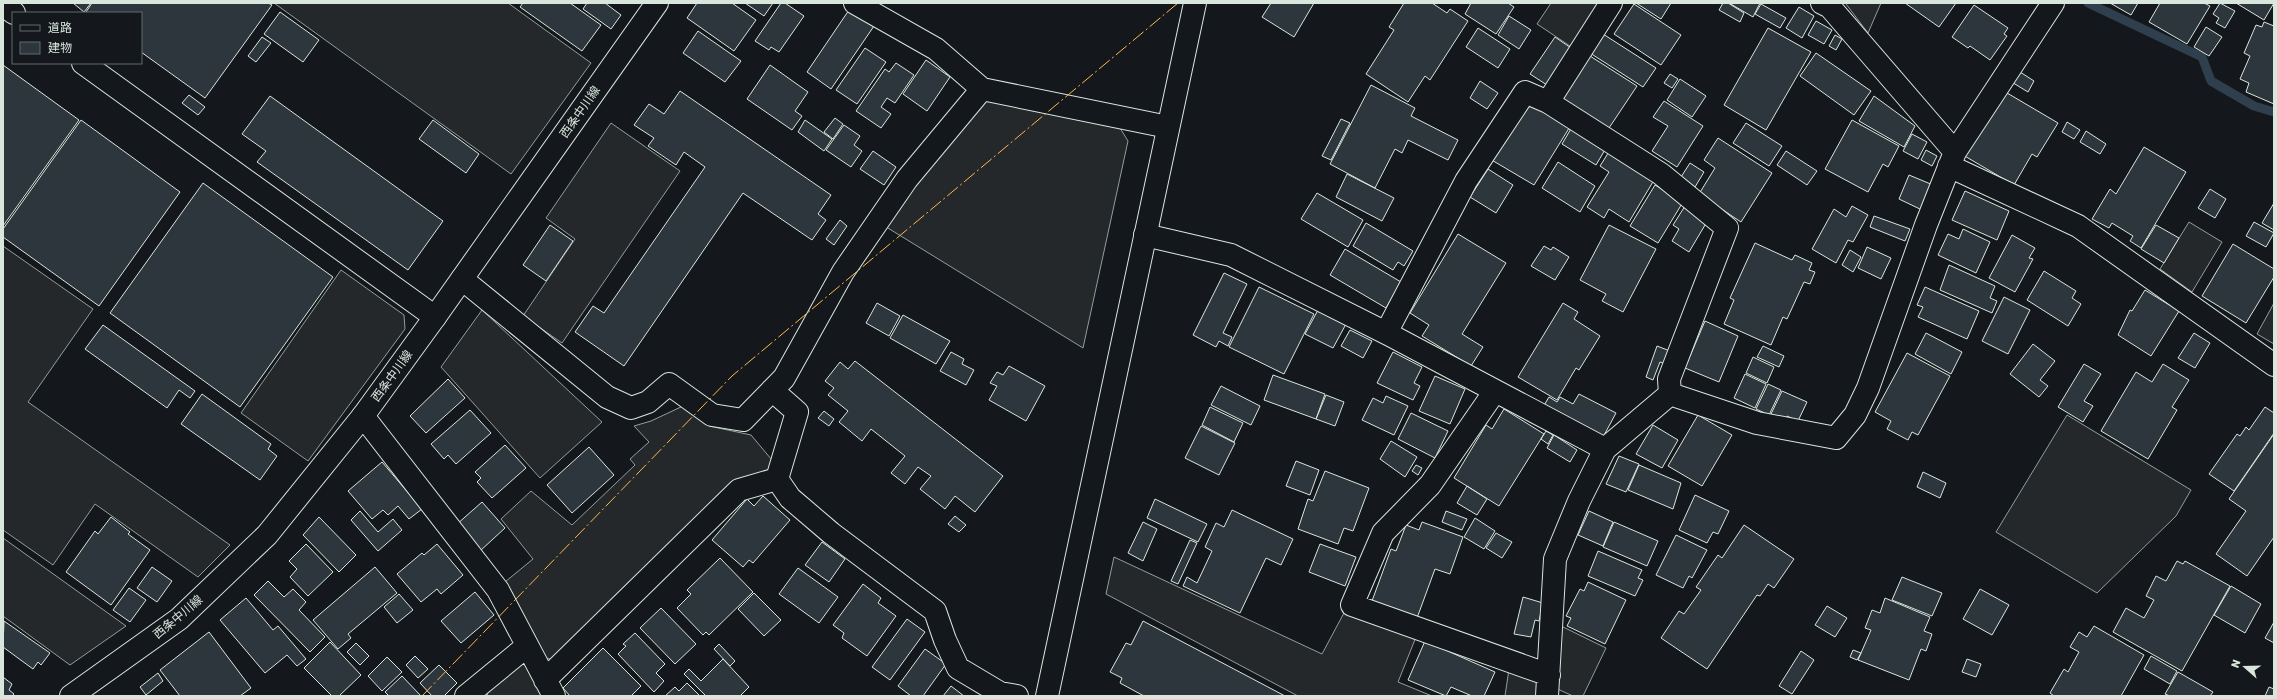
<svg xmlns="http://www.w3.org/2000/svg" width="2277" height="699" viewBox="0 0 2277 699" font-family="Rubik,'Noto Sans JP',sans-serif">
<rect width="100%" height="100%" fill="#14181c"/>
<!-- parking -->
<path fill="#24282b" stroke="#939e99" d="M274,3H508L591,63L511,174Z
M1551,3H1602L1573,48L1537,24Z
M1845,3H1881L1868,33L1846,4Z
M982,99L1120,128L1128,141L1083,348L883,225Z
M611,123L680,171L562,343L523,316L575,239L546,218Z
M2189,222L2222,242L2192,292L2160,269Z
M3,246L93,309L28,402L230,545L198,577L95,504L53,565L3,530Z
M341,270L404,315L405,329L308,461L241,413Z
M2274,303V344L2257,334Z
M482,310L602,422L540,478L441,367Z
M683,406L709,426L751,435L777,466L735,483L552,660L544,657L505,582L533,559L501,519L531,491L572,525L635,465L630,459L649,442L634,426L651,421Z
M2067,415L2191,490L2176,516L2097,593L1996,532Z
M3,538L126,626L70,665L3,616Z
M1114,557L1322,654L1345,611L1416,637L1398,682L1432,696H1298L1106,594Z
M1559,625L1606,648L1583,696H1573L1553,687Z
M519,661L525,665L545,696H489L483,690Z
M1509,669L1544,684L1542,696H1505Z"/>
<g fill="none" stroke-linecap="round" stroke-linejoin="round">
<!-- stream -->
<path stroke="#2f3f4d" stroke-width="9" d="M2088,3L2202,57L2211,81L2254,106L2274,112"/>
</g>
<!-- building -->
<path fill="#2c363c" stroke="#d8e6dc" d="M73,3H91L84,12Z
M92,3H268L272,5L205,98L141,52V13H88L86,12Z
M523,3H570L601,25L582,51L520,7Z
M587,3H605L621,15L611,29L583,9Z
M697,3H732L756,20L734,51L687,18Z
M745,3H773L764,16Z
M781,3H785L804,16L779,52L771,47L769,50L755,41Z
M1271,3H1314L1294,37L1262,17Z
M1404,3H1432L1447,13L1450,9L1468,21L1430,80L1425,76L1408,102L1366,74L1394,30L1389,27Z
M1471,3H1508L1514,7L1496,34L1465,14Z
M1636,3H1671L1661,19Z
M1723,3H1728L1744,13L1740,22L1719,10Z
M1729,3H1760L1753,17Z
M1905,3H1956L1939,27Z
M2110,3H2138L2131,15Z
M2160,3H2204L2210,6L2187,44L2149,22Z
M2220,3L2235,11L2225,28L2216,23L2219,18L2213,14Z
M2236,3H2274L2264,20Z
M1634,4L1681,35L1661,65L1614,34Z
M1761,4L1786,18L1780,28L1755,14Z
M1974,5L2008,28L2004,34L2007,36L1990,60L1970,46L1968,48L1952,37Z
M1799,7L1814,16L1802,38L1786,28Z
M849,10L874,26L831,89L807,72Z
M280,12L319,40L303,62L264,34Z
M1509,16L1531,30L1519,49L1498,35Z
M1816,21L1832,30L1824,44L1808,35Z
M2264,22L2274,26V104L2246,92L2249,83L2240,79L2250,56L2244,53L2256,25L2262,27Z
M2206,27L2222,37L2209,56L2194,47Z
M1478,28L1510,49L1498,68L1466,47Z
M1768,28L1811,52L1766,130L1724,105Z
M698,31L741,61L725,82L683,53Z
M1603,34L1656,68L1643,87L1590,53Z
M1835,35L1842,39L1836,50L1829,46Z
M262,37L271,43L256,62L248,56Z
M1555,37L1571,48L1547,85L1530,74Z
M865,48L886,62L857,104L836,90Z
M1816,53L1871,91L1854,115L1800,76Z
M1590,56L1637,86L1609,128L1562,98Z
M926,60L950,77L927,111L903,94Z
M896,63L914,75L895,103L887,98L881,107L891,114L881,128L856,111L885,69L889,72Z
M3,65L79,120L3,226Z
M770,65L808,92L795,111L802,116L792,130L747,99Z
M2017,70L2034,81L2028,92L2010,81Z
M1670,74L1678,79L1672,88L1664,83Z
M1680,79L1706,96L1692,117L1667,100Z
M1480,81L1498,93L1487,109L1470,98Z
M1371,85L1415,108L1411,116L1458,140L1448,160L1408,140L1402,153L1395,149L1375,188L1330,164Z
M2002,90L2058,123L2037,157L2032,154L2014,185L1963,155Z
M680,91L831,195L818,214L826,220L812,240L743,193L624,366L575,332L593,306L604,313L705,167L684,152L676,165L648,146L654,138L634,125L649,104L664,114Z
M189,95L205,107L198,115L182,103Z
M270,96L443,221L408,270L257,162L266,151L242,134Z
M1874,96L1915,126L1904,147L1859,121Z
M1527,98L1571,125L1534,185L1490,159Z
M1664,101L1703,126L1677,167L1652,151L1668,126L1653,117Z
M835,118L843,124L833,139L824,132Z
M1341,119L1350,123L1331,160L1322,156Z
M81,120L180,192L99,306L3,237V229Z
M433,120L479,154L466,173L419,139Z
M805,120L832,139L824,151L798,132Z
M1852,120L1899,146L1888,167L1883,164L1868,192L1825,169Z
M2067,122L2080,130L2074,139L2062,132Z
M1746,123L1782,146L1769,166L1733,143Z
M844,125L860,136L854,145L862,151L851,167L826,150Z
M1572,127L1606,148L1596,165L1562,144Z
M2086,131L2106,144L2100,154L2080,142Z
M1912,134L1927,142L1918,159L1903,151Z
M1718,138L1772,173L1741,222L1699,194L1715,168L1704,160Z
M1612,147L1657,175L1629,222L1609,209L1604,218L1587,207L1609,172L1600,166Z
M2144,147L2186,172L2141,248L2130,241L2133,236L2112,223L2109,228L2092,219L2110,189L2116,194Z
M1926,150L1937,156L1932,166L1921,160Z
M873,151L896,167L884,185L860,169Z
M1786,151L1817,171L1807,185L1777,165Z
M1558,162L1595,186L1580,212L1542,188Z
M1690,163L1704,172L1695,187L1681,177Z
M1488,169L1513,185L1496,213L1470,197Z
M1347,174L1394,198L1382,221L1336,197Z
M1909,175L1933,185L1922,210L1899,199Z
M203,183L333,277L240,407L110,313Z
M1655,185L1683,202L1658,243L1630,226Z
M2210,189L2226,199L2215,218L2198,208Z
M1965,191L2009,211L1997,240L1952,220Z
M1317,193L1363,220L1348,247L1301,219Z
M2274,203V230L2262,223Z
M1685,206L1708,220L1689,252L1672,241L1679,229L1673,225Z
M1852,206L1868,215L1853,242L1848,240L1836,263L1812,249L1834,209L1846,217Z
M1874,216L1910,229L1905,241L1870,227Z
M840,220L847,226L834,245L826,239Z
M2254,222L2274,233L2266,247L2246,236Z
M1366,223L1413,251L1404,266L1398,262L1393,270L1353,246Z
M550,225L573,241L546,281L523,265Z
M1609,225L1656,249L1623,312L1602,301L1606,294L1580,280Z
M2156,225L2179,238L2164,263L2141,249Z
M1963,229L1990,242L1976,273L1938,255L1948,234L1959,239Z
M1458,234L1506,263L1462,334L1483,347L1471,366L1422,336L1429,325L1410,313Z
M2012,235L2035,248L2029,258L2033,259L2015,292L1989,278Z
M1755,243L1792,260L1795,255L1812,263L1809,270L1815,272L1810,284L1804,282L1787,319L1783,317L1771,345L1724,324L1734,300L1730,298Z
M2233,244L2274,269V277L2246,323L2202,296Z
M1544,246L1551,250L1553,247L1569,257L1555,280L1531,266Z
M1867,247L1891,258L1881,279L1858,268Z
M1345,249L1401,282L1386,308L1330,275Z
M1850,250L1861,257L1853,272L1842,265Z
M1949,265L1995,286L1990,298L1997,301L1992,313L1940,290Z
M2044,271L2076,291L2072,298L2081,304L2068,326L2027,300Z
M1224,273L1247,284L1223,333L1232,337L1228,346L1219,341L1216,347L1193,335Z
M1259,287L1314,314L1284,374L1229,347Z
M1925,287L1979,311L1967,339L1918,317L1923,307L1917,305Z
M2145,290L2179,311L2151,356L2118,335L2130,310L2132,311Z
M2004,297L2030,310L2008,354L1982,341Z
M877,303L900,316L889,336L866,323Z
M1563,303L1578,312L1574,319L1600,336L1579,370L1576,368L1557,400L1518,377Z
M1318,310L1346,324L1333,348L1305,334Z
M903,315L950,341L936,364L890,338Z
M1705,321L1738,336L1719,382L1685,368Z
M103,325L195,391L190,398L179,390L167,408L85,349Z
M1350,330L1372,341L1363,358L1341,346Z
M1926,333L1962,352L1951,374L1915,354Z
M2194,333L2210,343L2195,368L2178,358Z
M2033,344L2055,361L2040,380L2048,386L2039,397L2010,374Z
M1657,346L1670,351L1665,364L1660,362L1653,380L1646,377Z
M1763,346L1784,356L1779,367L1757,357Z
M951,352L964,359L962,364L974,370L966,385L940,371Z
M1393,352L1422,367L1414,383L1420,386L1413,400L1377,383Z
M1907,353L1950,376L1918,435L1912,432L1908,440L1887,429L1891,421L1875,412Z
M1753,357L1774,367L1767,383L1746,373Z
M855,361L1003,476L975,512L955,496L945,509L920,489L931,476L918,467L905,484L891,473L905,456L871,429L862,441L839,422L848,411L828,395L834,388L825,381L840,362L848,369Z
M2084,364L2101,374L2084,401L2093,406L2083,422L2058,407Z
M2163,364L2189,380L2172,407L2177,410L2148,459L2101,431L2136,372L2152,382Z
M1009,366L1045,386L1026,421L989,400L997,386L990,383L997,372L1003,375Z
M1745,374L1766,384L1755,408L1734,398Z
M1273,375L1325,394L1316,419L1264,400Z
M1435,376L1465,389L1450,424L1419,411Z
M448,379L465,398L426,433L410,416Z
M1768,384L1781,390L1769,415L1756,409Z
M1221,386L1260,406L1251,425L1211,405Z
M1782,391L1807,402L1798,421L1787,416L1785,421L1771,414Z
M202,394L271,444L268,449L277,456L260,480L181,424Z
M1579,394L1616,413L1602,439L1543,407L1549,397L1557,402L1560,397L1573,404Z
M1326,395L1344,402L1335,426L1316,419Z
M1386,396L1408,406L1394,435L1362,420L1373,398L1383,403Z
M1210,407L1243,423L1234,442L1202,425Z
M2265,407L2274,413V433L2234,491L2209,474L2237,434L2240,436L2246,427L2249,430Z
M1504,409L1544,434L1499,506L1454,478L1486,425L1492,429Z
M470,410L491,433L456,464L448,455L444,459L431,444Z
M824,411L834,419L829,426L818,418Z
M1411,413L1448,431L1435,458L1398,439Z
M1698,415L1732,435L1702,486L1668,466Z
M1653,425L1678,440L1662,468L1636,454Z
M1201,426L1235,443L1219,475L1185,458Z
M1546,431L1553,435L1548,444L1541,439Z
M2274,434V537L2247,576L2216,554L2246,511L2229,499Z
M1554,435L1577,450L1570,462L1547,448Z
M1391,441L1417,457L1405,477L1380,459Z
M505,445L526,468L492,498L477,482L481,478L475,472Z
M589,447L614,475L572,513L547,485Z
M1619,456L1639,464L1626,492L1606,484Z
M1296,461L1319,470L1310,495L1286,486Z
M382,462L422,509L409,519L398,506L388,515L383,510L372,519L348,491Z
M1416,465L1422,468L1418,475L1412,471Z
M1639,465L1681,483L1673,509L1628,490Z
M1325,471L1369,488L1353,531L1344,528L1338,544L1298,529L1308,499L1313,501Z
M1923,472L1946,483L1940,498L1917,487Z
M1467,486L1487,499L1477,515L1457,503Z
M1695,495L1729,511L1718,534L1713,532L1707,543L1679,530Z
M763,496L790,520L753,563L749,560L743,567L712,540L747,499L754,506Z
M1155,499L1207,524L1198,542L1147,518Z
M482,502L505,528L480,551L456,525Z
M1232,510L1293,539L1281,565L1266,558L1240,613L1183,586L1187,577L1197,583L1212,551L1205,547L1216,523L1224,527Z
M360,511L378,532L393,519L402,530L378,551L351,520Z
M1446,511L1467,519L1462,530L1442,522Z
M1589,511L1613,522L1603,546L1578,535Z
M955,516L966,525L959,532L948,524Z
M111,517L130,532L128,534L150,550L111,605L66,572L95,531L98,534Z
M319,517L356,555L339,572L303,535Z
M1475,518L1495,531L1484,549L1464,537Z
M1143,522L1157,529L1143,561L1128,553Z
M1422,522L1463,537L1450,574L1435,569L1417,618L1372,601L1391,549L1396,551L1406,525L1419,530Z
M1614,522L1658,541L1647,566L1603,547Z
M1744,525L1794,559L1774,588L1768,584L1760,596L1757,595L1707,669L1661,638L1679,611L1684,614L1701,590L1696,587L1718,555L1722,558Z
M1496,533L1512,542L1502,558L1486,548Z
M1676,535L1707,550L1692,578L1689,576L1683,588L1656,575Z
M1190,540L1197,543L1178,584L1171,581Z
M822,542L845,559L829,582L805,565Z
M306,544L333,572L308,596L290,577L297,569L289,561Z
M437,544L463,575L441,594L437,589L421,602L397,574L422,553L424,555Z
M1320,544L1356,557L1345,586L1309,572Z
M1598,551L1642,570L1638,578L1643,580L1635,596L1588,576Z
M720,558L753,592L709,635L706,632L703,635L677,608L691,594L687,590Z
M2177,561L2183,564L2185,561L2230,586L2182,671L2113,632L2126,608L2144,618L2154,600L2146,596L2156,576L2166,581Z
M152,567L172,581L157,602L137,588Z
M375,567L397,593L348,634L351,638L338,649L313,620Z
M798,568L838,597L819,623L779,594Z
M1902,577L1942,593L1932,616L1892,600Z
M268,581L284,597L293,589L306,602L299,610L325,637L310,652L254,595Z
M1588,582L1626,600L1605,644L1567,626L1571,618L1566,616L1580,589L1584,591Z
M863,584L881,598L878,603L896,616L867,656L842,638L844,633L833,625Z
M2231,586L2261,604L2245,633L2214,615Z
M129,588L146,600L130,622L113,610Z
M1980,589L2009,605L1992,635L1963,619Z
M475,592L494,615L461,643L441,621Z
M754,593L781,620L764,636L738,609Z
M399,594L413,610L397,623L384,607Z
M1523,597L1543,603L1539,621L1535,620L1531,637L1514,634Z
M246,598L273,630L278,626L306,659L297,666L287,655L265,673L220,620Z
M1885,598L1930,617L1924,631L1932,634L1926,651L1921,649L1909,680L1858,660L1871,630L1865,628L1872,610L1880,613Z
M1827,606L1847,618L1835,637L1815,625Z
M661,608L696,644L675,664L640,628Z
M907,619L925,632L890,680L872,667Z
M4,621L50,653L41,665L38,662L33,669L3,647Z
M1143,621L1285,696H1144L1120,683L1122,678L1110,672L1126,643L1131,645Z
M2274,622V643L2265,638Z
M2094,626L2144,655L2121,696H2054L2050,693L2064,669L2068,672L2079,652L2070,647L2079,632L2087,637Z
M209,632L251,688L240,696H180L160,670Z
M635,633L665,664L656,673L664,681L654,692L618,654L626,646L623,644Z
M1425,641L1495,672L1484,696H1472L1451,687L1446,696L1408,680Z
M330,642L361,675L339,696H332L304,668Z
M356,643L369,656L360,665L347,652Z
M719,644L735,661L730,666L714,649Z
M603,648L641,686L631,696H570L563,688Z
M925,649L946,664L923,696H911L898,686Z
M1853,650L1861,653L1857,660L1850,657Z
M1801,651L1814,660L1792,694L1779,686Z
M415,656L428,669L418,678L406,665Z
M2151,656L2177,671L2170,684L2144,669Z
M387,657L402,672L382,691L368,676Z
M723,659L749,687L740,696H706L684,674L689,669L701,681Z
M1967,659L1981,664L1976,677L1962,672Z
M439,665L457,683L444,696H432L420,683Z
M2178,672L2213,692L2210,696H2170L2165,694Z
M158,673L163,681L146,695L140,687Z
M402,676L421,696H389L385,692Z
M3,677L12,684L9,690L14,694L12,696H3Z
M687,683L700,696H665L675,687L679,691Z
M951,686L964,696H943Z
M2269,687L2274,689V696H2265Z"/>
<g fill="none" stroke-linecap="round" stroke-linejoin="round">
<!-- minor casing -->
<g stroke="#d8e6dc" stroke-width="24">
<path id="minor" d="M855,3L936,49L982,89L1168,127
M1822,3L1830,7L1955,152
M3,5L14,13
M83,63L435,317
M1548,102L1611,3
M1949,166L2078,226L2274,365
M1145,235L1231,255L1390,335L1605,449
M462,279L607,397L631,408L648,402L669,384L712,415L743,420L784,378L843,272L907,179L982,89
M1386,333L1466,181L1525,92L1548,102L1661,174L1727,228L1669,379L1670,394
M772,390L797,412L777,479
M1495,391L1430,485L1383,533L1352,605L1549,675
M363,416L498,590L554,696
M545,680L739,490L777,479L790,498L831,533L935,611L945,640L958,668L1000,693L1017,696
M466,696L527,646
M1547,696L1555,559L1579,501L1605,449L1670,394L1757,423L1836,438L1855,415L1868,388L1926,225L1955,152L2053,3"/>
</g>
<!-- tertiary casing -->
<g stroke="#d8e6dc" stroke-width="24">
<path id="tertiary" d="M1047,696L1195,3"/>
</g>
<!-- secondary casing -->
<g stroke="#d8e6dc" stroke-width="24">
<path id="secondary" d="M71,696L179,619L267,535L363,416L435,317L657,3"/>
</g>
<!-- minor -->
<use href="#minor" stroke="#14181c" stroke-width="22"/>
<!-- tertiary -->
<use href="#tertiary" stroke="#14181c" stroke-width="22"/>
<!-- secondary -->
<use href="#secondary" stroke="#14181c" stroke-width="22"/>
<!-- power -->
<path stroke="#ffb74d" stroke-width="1" stroke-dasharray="14 3 2 3" stroke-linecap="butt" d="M422,696L732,376L1178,3"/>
</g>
<g text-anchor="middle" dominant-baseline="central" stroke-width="3" stroke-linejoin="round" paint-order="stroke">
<!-- street labels -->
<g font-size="12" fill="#d8e6dc" stroke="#14181c">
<text transform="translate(580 112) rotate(-55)">西条中川線</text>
<text transform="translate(392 376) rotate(-54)">西条中川線</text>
<text transform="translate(178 617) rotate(-40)">西条中川線</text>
</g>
</g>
<!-- border -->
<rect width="2277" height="699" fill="none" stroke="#d8e6dc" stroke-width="8"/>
<!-- legend -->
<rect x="12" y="12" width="130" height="52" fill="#14181c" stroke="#626a69"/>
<rect x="20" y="25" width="20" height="6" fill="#14181c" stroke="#626a69"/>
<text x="48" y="32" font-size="12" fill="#d8e6dc">道路</text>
<rect x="20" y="42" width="20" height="12" fill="#2c363c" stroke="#626a69"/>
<text x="48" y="52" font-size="12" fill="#d8e6dc">建物</text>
<!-- north arrow -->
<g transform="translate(2245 667) rotate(290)" stroke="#14181c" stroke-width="3" paint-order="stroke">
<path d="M0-3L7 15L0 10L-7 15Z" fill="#d8e6dc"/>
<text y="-6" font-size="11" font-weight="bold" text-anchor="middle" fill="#d8e6dc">N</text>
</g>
</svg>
